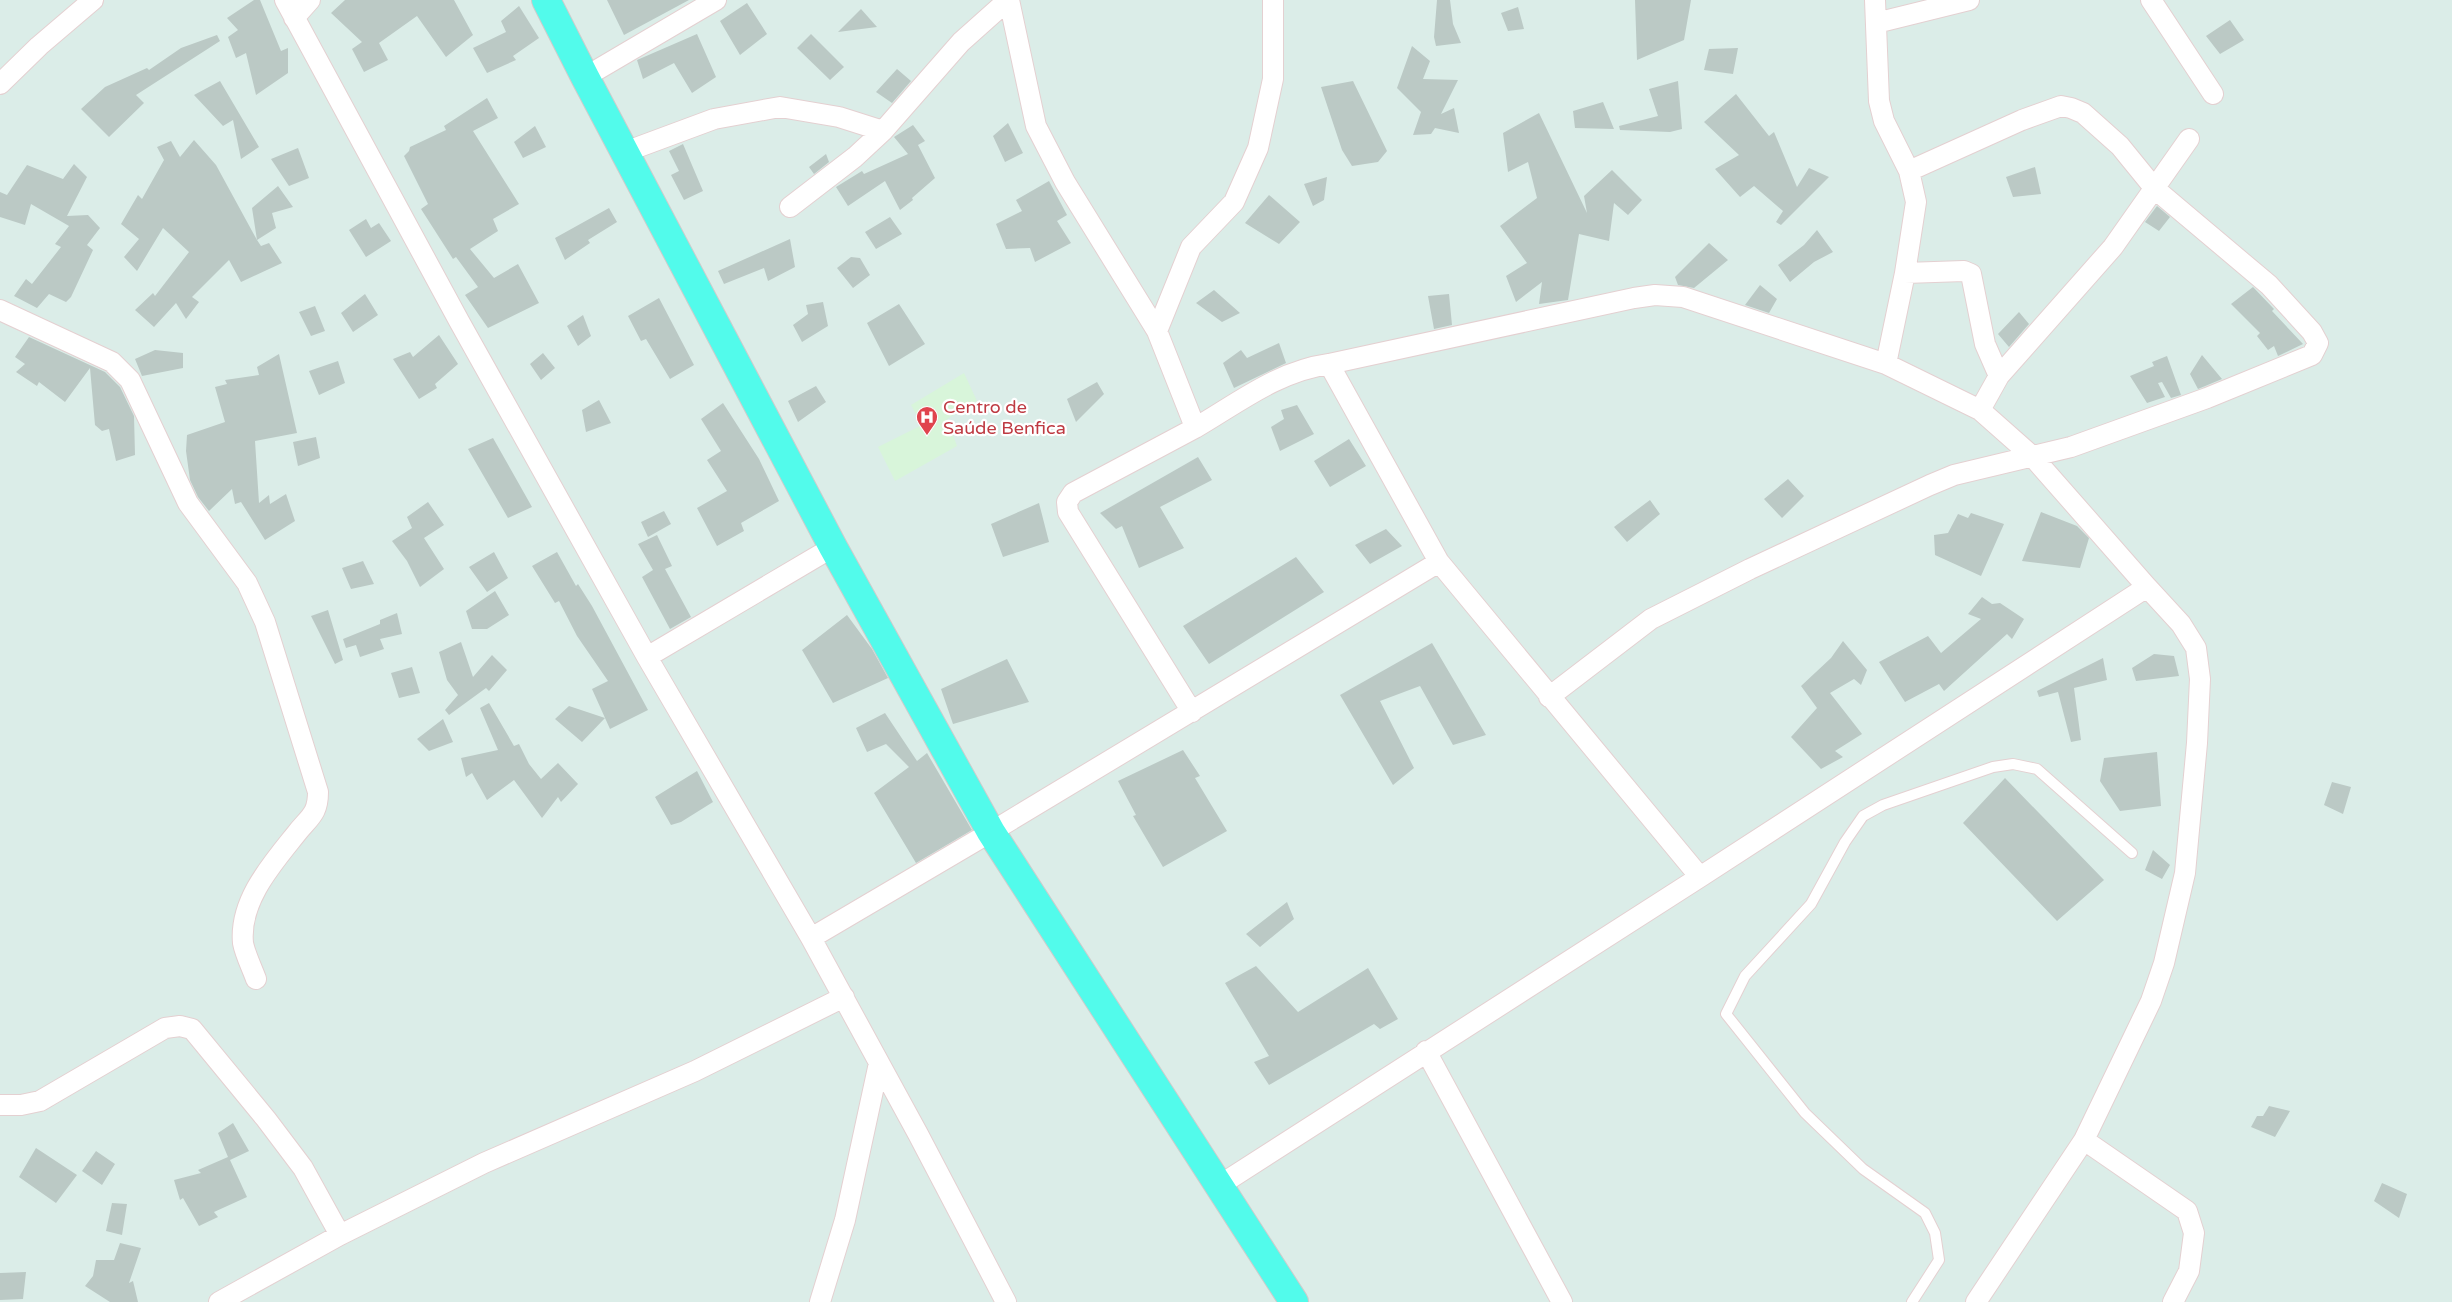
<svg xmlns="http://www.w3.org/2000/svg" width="2452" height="1302" viewBox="0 0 2452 1302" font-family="'Varela Round',sans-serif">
<rect width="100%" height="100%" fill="#dbede8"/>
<!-- medical -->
<path fill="#d8f5da" d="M964,373L977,401L947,419L957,446L895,481L878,447L922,425L911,405Z"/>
<!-- building -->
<path fill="#bbc9c5" d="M254,0H260L281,51L288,48V73L256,95L246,53L236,58L228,37L238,30L227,18Z
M345,0H454L473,35L446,57L417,16L379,43L388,60L364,72L352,49L362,42L331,13Z
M607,0H689L624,35Z
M1437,0H1450L1453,24L1461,43L1436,46L1434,37Z
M1635,0H1691L1684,40L1637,60Z
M747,3L767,34L740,55L720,21Z
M519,6L539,38L513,56L516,60L487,73L473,48L506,32L501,21Z
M1518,7L1524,29L1508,31L1501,13Z
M861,9L877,27L838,32Z
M2230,20L2244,40L2220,54L2206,36Z
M697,34L716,77L692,93L674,63L643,79L637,60Z
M811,34L844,67L830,80L797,48Z
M217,35L220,41L136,95L144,103L109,137L81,109L105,87L147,68L149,70L181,48Z
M1412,46L1430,61L1423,79L1458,80L1441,114L1454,108L1459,133L1435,128L1431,134L1413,135L1421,112L1397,88Z
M1738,48L1733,74L1704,70L1709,49Z
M897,69L911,81L892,103L876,92Z
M220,81L259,147L241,159L233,120L223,126L194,95Z
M1353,81L1387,151L1378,162L1352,166L1342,150L1321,87Z
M1678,81L1682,129L1670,132L1620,130L1619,126L1658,116L1649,89Z
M1736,94L1769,136L1774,132L1797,187L1809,168L1829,177L1781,225L1776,222L1783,211L1754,186L1740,197L1715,169L1739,155L1704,122Z
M487,98L498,118L473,131L519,204L493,219L498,231L470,249L494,278L518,264L539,303L488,328L465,295L478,287L456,257L453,259L421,209L428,204L404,156L409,151L410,147L446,130L444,126Z
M1603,102L1614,129L1575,128L1573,111Z
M1539,113L1587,213L1584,196L1612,170L1642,200L1628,215L1614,203L1609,241L1579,234L1568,300L1539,304L1542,282L1516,302L1506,276L1527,263L1500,226L1537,198L1528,162L1508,172L1503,133Z
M1008,123L1023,153L1005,162L993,136Z
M913,125L925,141L918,145L935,178L912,198L913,200L900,210L885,181L848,206L836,187L862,171L864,174L908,154L894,137Z
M535,126L546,147L523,158L514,142Z
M194,140L216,165L257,240L252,208L278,186L293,207L272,213L276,228L257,240L261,246L269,243L282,263L241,282L229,260L192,297L199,302L186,319L176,303L154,327L135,310L153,293L155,296L189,252L163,228L137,271L124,257L139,239L121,224L138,195L142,199L164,160L157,147L171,141L180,157Z
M683,144L703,191L684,200L671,175L679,171L669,151Z
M298,148L309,178L289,186L271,159Z
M826,154L829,162L814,174L809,167Z
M74,164L87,177L67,216L88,215L100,228L87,245L93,250L71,297L66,302L49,294L37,308L14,296L26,279L32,284L61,247L55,244L69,226L31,204L25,225L0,217V192L7,195L27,165L63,179Z
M2035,167L2041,194L2013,197L2006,177Z
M1327,177L1324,200L1313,206L1304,184Z
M1049,181L1067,215L1057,221L1071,243L1035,262L1030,248L1006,249L996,224L1022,211L1016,200Z
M1269,195L1300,222L1279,244L1245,223Z
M2157,206L2170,217L2159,231L2145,222Z
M609,208L617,222L588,240L590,243L565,260L555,238Z
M890,217L902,234L876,249L865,232Z
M366,219L371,228L379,223L391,241L366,257L349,230Z
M1817,230L1833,252L1814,262L1790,282L1778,265L1804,245Z
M790,239L795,267L768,281L764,268L724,284L718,271Z
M1709,243L1728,260L1694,288L1678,285L1675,277Z
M851,257L860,258L870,275L853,288L837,268Z
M1760,285L1777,299L1769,313L1745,305Z
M2253,287L2274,309L2272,311L2303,344L2278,356L2274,346L2268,350L2257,336L2260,333L2231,304Z
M1214,290L1240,313L1222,322L1196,303Z
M365,294L378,315L353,332L341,313Z
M1449,294L1452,325L1434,329L1428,296Z
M659,298L694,365L670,379L646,339L641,341L628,316Z
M823,302L828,326L802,342L793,325L808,314L806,305Z
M899,304L925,344L889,366L867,323Z
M315,306L325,331L311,336L299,312Z
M2019,312L2029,324L2009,347L1998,334Z
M583,315L591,336L578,346L567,326Z
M439,335L458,364L435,384L437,388L419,399L393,359L410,352L413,357Z
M29,337L105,372L120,387L134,416L135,455L116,461L109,429L102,431L95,425L90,368L65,402L39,382L37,386L16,372L25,364L15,357Z
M1279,343L1286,363L1234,388L1223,363L1241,350L1247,358Z
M155,350L183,353V368L142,376L135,359Z
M543,353L555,368L541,380L530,364Z
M279,354L297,433L255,441L259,503L269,495L270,504L286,494L295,521L265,540L241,502L235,504L232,489L209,511L198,497L190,480L186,451L187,435L225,422L215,387L227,384L225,380L259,375L257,367Z
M2202,355L2222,379L2198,389L2190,374Z
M2167,356L2181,395L2171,398L2162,382L2158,383L2165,397L2147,403L2130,376L2154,366L2152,362Z
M338,361L345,383L319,395L309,371Z
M1097,382L1104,394L1076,422L1067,399Z
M816,386L826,402L798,422L788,401Z
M599,400L611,423L586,432L582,410Z
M723,403L759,459L779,501L741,523L744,531L717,546L697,508L727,491L707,460L721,451L701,419Z
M1297,405L1314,434L1280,451L1271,427L1284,419L1281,410Z
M316,437L320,458L298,466L293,442Z
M493,438L532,507L508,518L468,449Z
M1349,439L1366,466L1330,487L1314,461Z
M1198,457L1212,480L1160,507L1184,548L1139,568L1122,526L1116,529L1100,513Z
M1788,479L1804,496L1782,518L1764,499Z
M1650,500L1660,514L1627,542L1614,527Z
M428,502L444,525L424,538L444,569L420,587L407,561L392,541L412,528L407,517Z
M1039,503L1049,542L1003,557L991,524Z
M664,511L671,524L648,537L641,522Z
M2041,512L2077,526L2089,538L2080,568L2022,561Z
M1971,513L2004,524L1981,576L1935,555L1934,535L1948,533L1958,514L1968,518Z
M1386,529L1402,546L1370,564L1355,545Z
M657,535L672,566L665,569L691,617L670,629L642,577L653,570L638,544Z
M494,552L508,578L487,592L469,567Z
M557,552L576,586L578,584L592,606L648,710L610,729L592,689L608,681L577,636L559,601L555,603L532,566Z
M1296,557L1324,592L1209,664L1183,626Z
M363,561L374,584L351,589L342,568Z
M495,591L509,615L487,629H472L466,611Z
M1982,597L1992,604L2000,603L2024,619L2012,639L2007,634L1944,691L1939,684L1905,702L1879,662L1928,636L1941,653L1981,619L1968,614Z
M328,610L343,660L335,664L311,616Z
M397,613L402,634L380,639L384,649L360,657L356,645L346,648L343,639L380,624V620Z
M847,615L872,649L888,678L833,703L802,650Z
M1843,641L1867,670L1861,685L1854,679L1830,693L1862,734L1835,751L1843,757L1821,769L1791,737L1817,708L1801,686L1831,658Z
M461,642L473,677L492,655L507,670L489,691L486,688L449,715L445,710L458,695L447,680L439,652Z
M1432,643L1486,735L1453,745L1420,686L1380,701L1414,768L1393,785L1340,695Z
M2154,654L2174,656L2179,676L2136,681L2132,668Z
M2103,658L2107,680L2074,688L2081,740L2071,742L2058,692L2039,697L2037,691Z
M1007,659L1029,702L953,724L941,689Z
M412,667L420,693L399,698L391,673Z
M489,703L514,746L519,744L529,764L541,779L558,763L578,784L561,802L558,797L542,818L514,780L487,800L472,773L466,777L461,758L498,750L480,708Z
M569,706L605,718L582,742L555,719Z
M885,713L917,761L927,753L972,830L916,863L874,793L909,767L886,744L867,752L856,728Z
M443,719L453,742L429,751L417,739Z
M1183,750L1200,776L1195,778L1227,831L1163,867L1133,816L1136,815L1118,781Z
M2157,752L2161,806L2120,811L2100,781L2104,758Z
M697,771L713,802L681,822L671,825L655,797Z
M2005,778L2104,880L2057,921L1963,823Z
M2332,782L2351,787L2343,814L2324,805Z
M2153,850L2170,865L2162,879L2145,870Z
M1287,902L1294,919L1260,947L1246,934Z
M1256,966L1298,1012L1368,968L1398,1019L1380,1029L1374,1024L1269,1085L1254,1062L1269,1056L1225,983Z
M2269,1106L2290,1111L2275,1137L2251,1127L2257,1116H2263Z
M233,1123L249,1151L230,1160L247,1197L214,1212L218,1217L199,1226L183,1198L180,1200L174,1180L201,1173L198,1170L228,1157L218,1133Z
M36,1148L77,1175L56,1203L19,1177Z
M96,1151L115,1164L102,1185L82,1171Z
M2382,1183L2407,1194L2399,1218L2374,1201Z
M112,1203L127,1204L122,1235L106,1231Z
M120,1243L141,1248L129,1283L133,1281L138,1302H110L85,1286L93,1276L96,1260H114Z
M26,1272L23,1299L0,1300V1273Z"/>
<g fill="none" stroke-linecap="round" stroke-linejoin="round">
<!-- lane casing -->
<g stroke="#e4d0d1" stroke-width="12">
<path id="lane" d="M1912,1302L1939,1260L1935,1233L1925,1213L1863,1169L1805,1113L1726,1014L1745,976L1811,904L1845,842L1863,816L1883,805L1993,767L2013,764L2037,769L2132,853"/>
</g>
<!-- street casing -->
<g stroke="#e4d0d1" stroke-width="22">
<path id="street" d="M285,0L459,321L647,657L811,938L918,1134L1006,1302
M1009,0L1036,126L1065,182L1157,331L1195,427
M1875,0L1879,101L1884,121L1909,171L1916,202L1905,273L1886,364
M2151,0L2213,94
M294,18L310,0
M1876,23L1969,0
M585,77L716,0
M0,84L39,46L93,0
M625,152L714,119L780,107L839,117L883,131
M790,207L855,157L883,131L961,42L1008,0
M1905,273L1964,271L1971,274L1985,344L1999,376
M0,310L112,362L130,380L188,503L247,583L265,622L318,792C318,815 309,817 296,834C272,864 239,901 243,943C245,954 252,968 256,979
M1157,331L1191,247L1234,202L1258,148L1273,79V0
M1329,364L1634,298L1655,295L1683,297L1886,364L1980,410L2032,456L2147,587
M1980,410L1999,376L2113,247L2189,139
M647,657L833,547
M1549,697L1651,619L1750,569L1930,485L1954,475L2071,447L2207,398L2312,355L2318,343L2312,332L2269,285L2155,189L2120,146L2083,113L2071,108L2061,106L2022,120L1909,171
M1192,712L1068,512L1067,502L1073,493C1113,472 1154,450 1195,428C1238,403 1278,371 1329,364L1439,562L1700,877
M811,938L991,832L1439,562
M1426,1051L1562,1302
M0,1105H21L40,1101L165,1028L180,1026L192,1029L266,1119L303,1168L340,1235
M2084,1140L2187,1211L2194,1233L2189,1271L2173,1302
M1220,1185L1700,877L2147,587L2181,624L2196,648L2200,679L2197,743L2185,873L2164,963L2151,1001L2084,1140L1976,1302
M219,1302L340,1235L484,1163L695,1071L844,997
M820,1302L845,1220L879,1063"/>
</g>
<!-- primary casing -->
<g stroke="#ccc" stroke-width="30">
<path id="primary" d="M546,0L585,77L833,547L991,832L1294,1302"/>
</g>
<!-- lane -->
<use href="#lane" stroke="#fff" stroke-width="10"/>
<!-- street -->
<use href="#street" stroke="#fff" stroke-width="20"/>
<!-- primary -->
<use href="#primary" stroke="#52fbeb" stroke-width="28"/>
</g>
<!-- icons -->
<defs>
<g id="hospital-pin" transform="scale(1.125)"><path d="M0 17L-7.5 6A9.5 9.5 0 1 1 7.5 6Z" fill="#e0444e" stroke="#fff"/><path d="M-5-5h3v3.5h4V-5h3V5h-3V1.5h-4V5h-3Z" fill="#fff"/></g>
</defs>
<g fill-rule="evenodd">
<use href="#hospital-pin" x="927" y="417"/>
</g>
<g text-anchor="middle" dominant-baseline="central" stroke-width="4.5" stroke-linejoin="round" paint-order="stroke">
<!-- health labels -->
<g font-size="18" fill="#be3a42" stroke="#fff" text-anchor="start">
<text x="943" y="407">Centro de<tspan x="943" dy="21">Saúde Benfica</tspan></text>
</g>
</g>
</svg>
